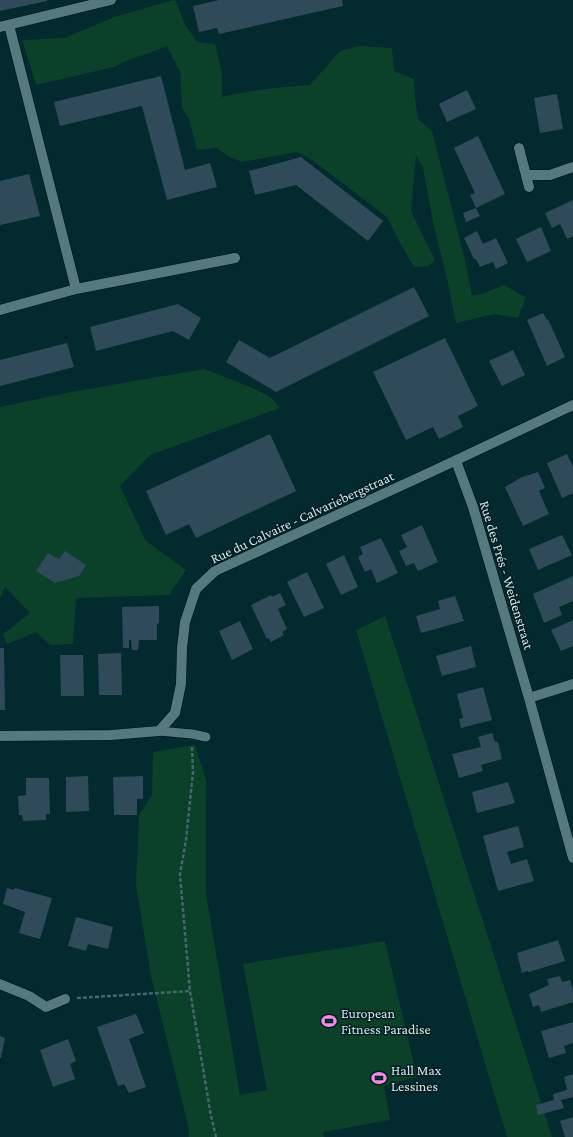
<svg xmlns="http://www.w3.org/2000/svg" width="573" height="1137" viewBox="0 0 573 1137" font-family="'Crimson Pro',serif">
<rect width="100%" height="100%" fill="#022a2f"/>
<!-- green -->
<path fill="#0b4128" d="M173,0H175L186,26L197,42L215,44L222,73V97C251,90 280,87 310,85L340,51L360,46L392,48L394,71L414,79L415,98L418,119L432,131L465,260L472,295L482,294L504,285L526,297L518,318L494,314L456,323L446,274L434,227L423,168L416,155L411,211L435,260L428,266L414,267L401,245L387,217L312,160L297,152L242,162L230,157L216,148L197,150L189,119L182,108L180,72L167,46L147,54L130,59L114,67L36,85L22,40L65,38L114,17Z
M204,369L248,386L271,397L280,408L150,455L120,486L146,541L186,570L169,595L76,598L73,644L50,645L36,632L7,644L3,634L30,613L5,587L0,598V407L71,392Z
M385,616L405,677L552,1137H507L356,630Z
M195,745L206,780V894L240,1095L267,1090L243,964L385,941L417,1077L384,1086L390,1120L323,1132L324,1137H189L188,1125L151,976L136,885L139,815L152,795L153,752Z"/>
<!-- building -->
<path fill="#2f4b5a" d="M0,0H47V1L0,11Z
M219,0H342L343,6L219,34L217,28L199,32L193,6Z
M161,76L185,170L210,163L217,187L167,200L142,106L60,126L54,102Z
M467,90L476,109L447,122L439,104Z
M557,94L563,129L540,133L534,98Z
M478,136L505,194L476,208L480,216L466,222L463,213L476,208L470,195L475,193L454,148Z
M301,157L383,221L368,241L296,185L255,195L249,171Z
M29,174L40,216L0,225V181Z
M573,200V236L567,239L560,224L552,228L545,213Z
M541,227L551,251L527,262L516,239Z
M477,231L483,244L496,238L508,263L496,269L493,262L480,267L476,259H474L464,238Z
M414,287L429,316L276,392L226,362L239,340L270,358Z
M178,304L201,318L189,340L173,331L96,351L90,327Z
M543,313L547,320L548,319L565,357L547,366L527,320Z
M445,338L478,406L458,416L463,427L439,439L433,427L406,440L373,372Z
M67,343L74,367L0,386V360Z
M513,350L525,375L502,386L489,361Z
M270,434L296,491L196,538L189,524L166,535L146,491Z
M567,454L573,467V493L562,498L547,463Z
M538,472L545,488L539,491L549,514L523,526L505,487L522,477Z
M422,525L438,562L418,571L414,563L406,566L399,551L407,547L401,535Z
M562,535L572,555L538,570L529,549Z
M381,538L398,573L377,583L371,569L365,572L358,557L363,554L360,547Z
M65,551L86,565L79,576L55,583L36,571L48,553L59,559Z
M344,555L358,587L341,595L326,564Z
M307,572L324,608L304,617L287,582Z
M573,576V601L559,607L562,615L544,623L533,594Z
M280,593L286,605L278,609L287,629L282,632L284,635L271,642L269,638L267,639L251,605L271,595L272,597Z
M455,596L464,621L421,633L416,616L440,609L438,601Z
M159,606V623L157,624V640H139L138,650H132L131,640H129V648H123L122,607Z
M573,620V646L561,651L551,630Z
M240,621L253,649L232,660L219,631Z
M471,646L476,667L442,676L436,656Z
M0,648H4L5,710H0Z
M121,653L122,695H99L98,654Z
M60,655H83L84,696H61Z
M483,687L492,720L461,728L459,719L463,718L457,694Z
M492,733L495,742H498L502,759L481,765L483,771L459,778L452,754L481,747L478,737Z
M88,776L89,811L66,812V777Z
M143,776V799H137V815H114L113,777Z
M26,778H49L50,814H46V820L23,821L22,815H19L18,796L26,795Z
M508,782L515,803L477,813L472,792Z
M518,826L524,847L507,852L511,864L527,859L534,881L498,891L483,836Z
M7,888L14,890L15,888L52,898L40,939L19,933L25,912L3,904Z
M76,917L113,927L108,949L88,944L86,951L68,946Z
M558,940L565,961L529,972L527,971L522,973L517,953Z
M560,976L562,982L570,980L573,991V1002L541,1012L539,1005L533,1007L529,994L549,985L547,979Z
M136,1014L144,1033L129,1039L146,1087L129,1093L124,1084L118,1086L97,1027Z
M573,1022V1043L564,1046L566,1053L549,1058L541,1031Z
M0,1036L5,1038L1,1058H0Z
M68,1039L76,1061L70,1064L75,1079L53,1087L40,1050Z
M573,1074V1097L561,1100L564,1108L538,1115L536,1105L554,1100L553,1094L567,1090L564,1077Z
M573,1117V1137H565L560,1121Z"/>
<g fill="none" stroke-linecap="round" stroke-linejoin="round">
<!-- lane casing -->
<g stroke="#001115" stroke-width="10">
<path id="lane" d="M159,731L192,734L206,737"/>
</g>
<!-- street casing -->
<g stroke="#001115" stroke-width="11">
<path id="street" d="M9,25L76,289L235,258
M0,27L111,0
M519,148L529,187
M526,175H550L573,167
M0,310L76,289
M456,461L473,507L529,698L573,858
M529,698L573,684
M0,736L111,735L159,731L175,713L181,684L182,648L185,622L196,589L215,571L431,472L573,405
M0,984L29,996L46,1007L65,999"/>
</g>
<!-- path -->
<path stroke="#45666b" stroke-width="2.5" stroke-dasharray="4 2" stroke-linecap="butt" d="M192,747L193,772L186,840L180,874L190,991L211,1116L216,1137
M77,998L190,991"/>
<!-- lane -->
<use href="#lane" stroke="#54797f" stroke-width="9"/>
<!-- street -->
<use href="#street" stroke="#54797f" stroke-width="10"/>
</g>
<!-- icons -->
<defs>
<g id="stadium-bare" transform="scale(1.2)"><path d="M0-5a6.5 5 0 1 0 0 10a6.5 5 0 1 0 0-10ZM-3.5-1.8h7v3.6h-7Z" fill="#f888ea" stroke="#031f23" stroke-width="2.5" paint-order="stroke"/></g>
</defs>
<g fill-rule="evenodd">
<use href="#stadium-bare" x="329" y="1021"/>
<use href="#stadium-bare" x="379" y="1078"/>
</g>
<g text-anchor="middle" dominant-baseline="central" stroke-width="3" stroke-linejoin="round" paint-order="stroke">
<!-- street labels -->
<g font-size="14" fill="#d2e6e9" stroke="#031f23">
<text transform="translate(302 517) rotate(-25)">Rue du Calvaire - Calvariebergstraat</text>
<text transform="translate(507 575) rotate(73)">Rue des Prés - Weidenstraat</text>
</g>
<!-- poi labels -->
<g font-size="14" fill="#d2e6e9" stroke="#031f23" text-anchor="start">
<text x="341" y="1013">European<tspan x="341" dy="16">Fitness Paradise</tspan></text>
<text x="391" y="1070">Hall Max<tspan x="391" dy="16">Lessines</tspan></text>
</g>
</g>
</svg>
